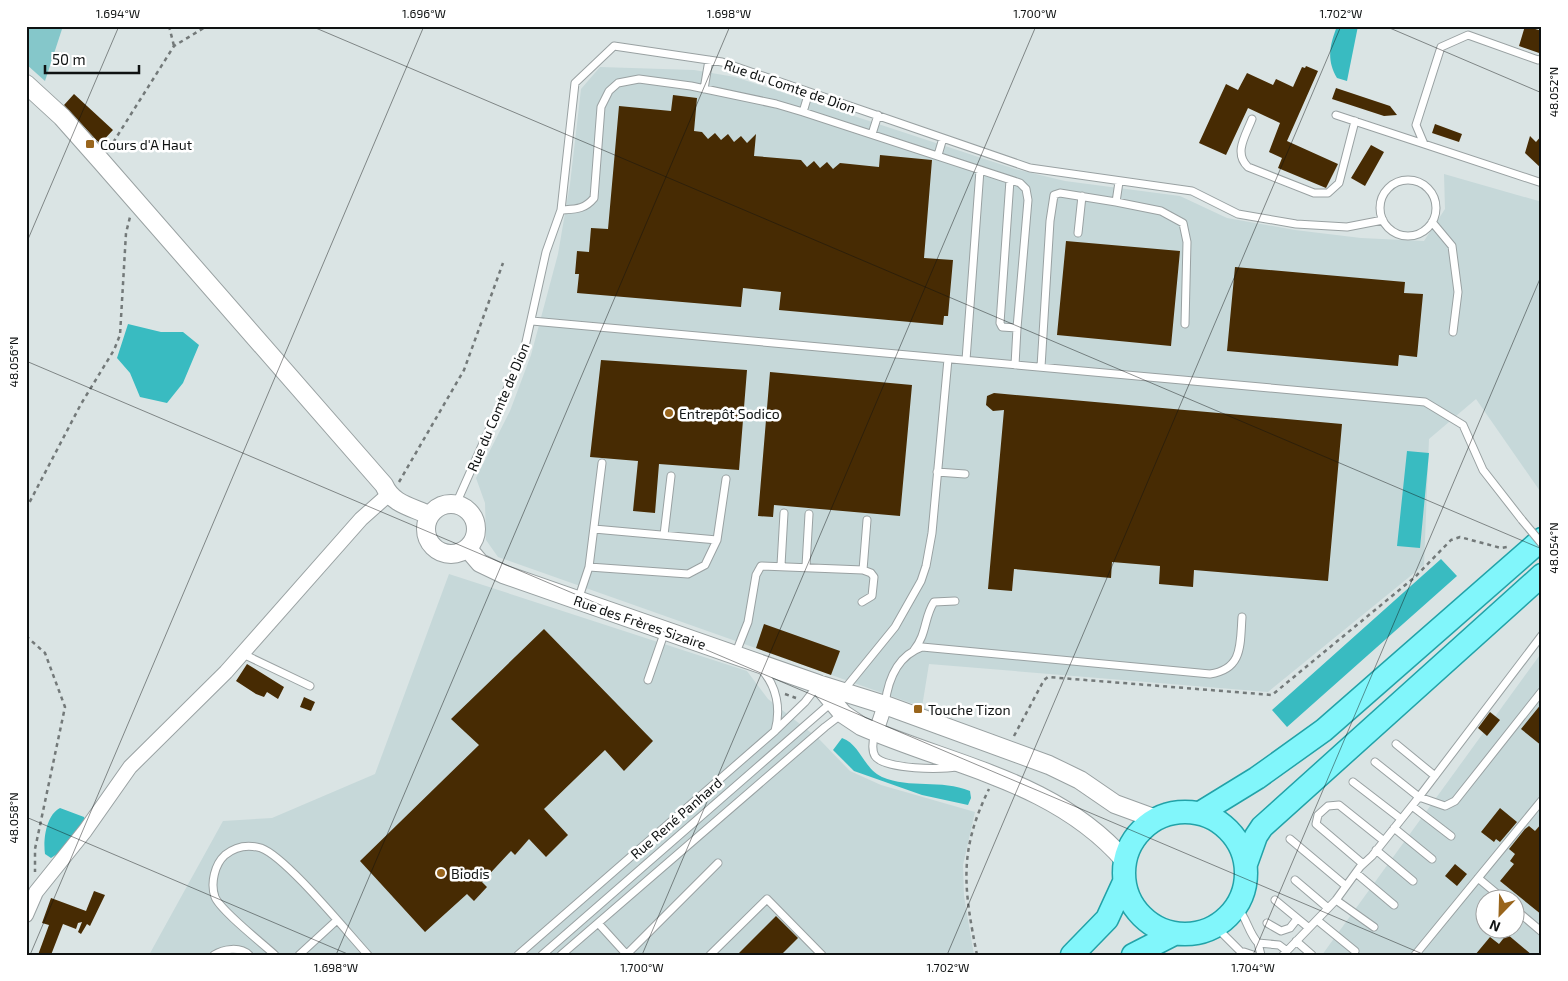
<svg xmlns="http://www.w3.org/2000/svg" width="1568" height="981" viewBox="0 0 1568 981" font-family="'Exo 2',sans-serif">
<rect width="100%" height="100%" fill="#dae4e4"/>
<!-- built -->
<path fill="#c6d8d9" fill-rule="evenodd" d="M600,67L694,70L735,77L1015,169L1065,181L1180,196L1227,218L1295,230L1361,238L1424,241L1445,209L1444,174L1542,202V494L1476,399L1429,439L1424,565L1268,692L929,664L922,707L498,557L486,540L485,503L476,478L510,411L531,355L558,254L570,184L581,89Z
M449,574L747,671L768,699L819,739L850,771L881,785L975,812L963,865L964,896L974,955H149L223,821L272,818L375,774Z
M1542,652V955H1322ZM1486,898H1516V928H1486Z"/>
<!-- green -->
<path fill="#85c7ca" d="M26,26H63L45,81L26,64Z"/>
<!-- water -->
<path fill="#39bbc1" d="M1337,26H1358L1347,81L1337,78C1326,59 1330,45 1337,26Z
M128,324L161,332H183L199,345L183,383L167,403L140,397L130,373L117,358Z
M1407,451L1429,453L1420,548L1397,546Z
M1441,559L1457,576L1287,727L1272,710Z
M842,738C861,745 863,768 882,777C910,789 941,779 970,791L971,798L968,805L922,795L854,771L833,750Z
M60,808L84,817L86,822L63,850L51,858L45,854C43,840 46,815 60,808Z"/>
<!-- building -->
<path fill="#472b03" d="M1525,26L1542,31V54L1519,46Z
M1306,66L1318,71L1287,141L1338,164L1326,188L1278,168L1282,158L1269,152L1280,123L1248,108L1226,155L1199,143L1226,84L1238,90L1247,73L1273,85L1276,79L1293,87L1302,67L1305,68Z
M1336,88L1390,106L1397,115L1384,116L1332,99Z
M74,94L113,130L100,144L64,105Z
M673,95L697,98L694,131L702,132L708,139L715,133L721,140L728,134L734,142L741,136L747,143L756,134L754,156L801,160L807,167L814,161L820,168L827,162L833,169L840,163L879,167L880,155L932,160L924,258L953,260L948,316H944L943,325L779,310L781,292L743,288L741,307L577,293L579,274H575L577,251L589,252L591,228L608,229L619,106L671,111Z
M1435,124L1462,134L1459,142L1432,133Z
M1542,135V169L1525,153L1530,136L1536,142Z
M1371,145L1384,152L1365,186L1351,178Z
M1066,241L1180,251L1171,346L1057,335Z
M1235,267L1405,282L1404,293L1423,294L1417,357L1399,355L1398,366L1227,351Z
M601,360L747,370L739,470L659,464L655,513L633,511L638,461L590,457Z
M770,372L912,385L900,516L774,505L773,517L758,516Z
M994,393L1342,424L1328,581L1194,570L1193,587L1159,584L1160,566L1112,562L1111,578L1014,569L1012,591L988,589L1004,410L993,411L986,405L987,396Z
M764,624L840,651L831,675L756,648Z
M544,629L653,741L624,771L605,750L544,809L568,835L546,857L529,839L515,855L511,851L482,882L487,887L474,901L467,894L425,932L360,861L479,745L451,719Z
M247,664L284,687L278,699L267,692L264,697L256,694L236,681Z
M304,697L315,702L311,711L300,707Z
M1542,703V746L1521,729Z
M1490,712L1500,720L1487,736L1478,728Z
M1500,808L1517,822L1500,842L1496,839L1494,842L1481,832Z
M1542,823V915L1500,881L1514,864L1510,861L1515,854L1509,849L1525,829L1529,826L1535,831Z
M1455,864L1467,874L1457,886L1445,876Z
M94,891L105,895L90,926L87,924L81,934L78,932L82,922L78,923L76,929L63,924L51,955H38L49,925L42,923L51,898L86,911Z
M776,916L798,938L781,955H737Z
M1507,934L1532,955H1475L1490,937L1499,944Z"/>
<g fill="none" stroke-linecap="round" stroke-linejoin="round">
<!-- service casing -->
<g stroke="#99a1a2" stroke-width="9">
<path id="service" d="M1542,59L1538,60L1468,35L1441,47L1416,125L1424,144L1542,183
M704,89L709,60
M803,112L809,92
M1336,115L1424,144
M1252,119C1246,135 1233,153 1248,167L1314,193H1328L1339,183L1355,121
M872,134L878,115
M938,155L943,138
M1380 208a28 28 0 1 1 56 0a28 28 0 1 1-56 0Z
M1119,182L1116,202L1161,211L1183,223L1187,242L1185,324
M561,210C575,209 584,210 594,198L601,107L609,91L618,83L639,79L691,86L776,104L803,112L1020,183L1026,189L1028,200L1017,328L1002,327L1000,323L1010,180
M1432,222L1452,246L1458,292L1453,332
M1078,233L1082,196
M532,321L1425,402L1463,425L1483,470L1522,520
M966,360L980,170
M1015,365L1017,328
M1041,367L1050,221L1054,195L1060,193L1116,202
M937,472L965,474
M456,504L524,351L546,252L561,210L575,83L614,46L722,62L1030,168L1192,191L1238,214L1296,224L1347,227L1383,220
M594,529L717,540
M664,535L671,476
M781,565L784,513
M806,566L809,514
M589,567L688,574L705,565L717,540L726,479
M863,570L867,520
M578,600L589,567L602,463
M914,650C927,634 924,617 934,602L955,601
M243,654L310,686
M735,655L748,622L756,575L761,566L863,570L871,573L874,577L872,596L862,602
M648,680L665,631
M843,691L895,627L921,581L926,566L932,533L948,359
M885,704C888,680 897,656 922,647L1210,674C1243,669 1240,645 1242,617
M776,730L805,702L818,685
M875,733C873,740 871,749 875,756C883,769 945,771 959,766
M1396,744L1435,776
M1375,762L1419,797L1542,635
M1353,782L1401,819
M1412,806L1451,836
M1394,828L1432,859
M1290,839L1346,886
M1376,850L1413,881
M1363,864L1316,824L1318,815L1328,806L1339,805L1384,841
M1356,873L1394,905
M1478,878L1502,898
M1295,880L1328,908
M1275,900L1309,928
M1336,900L1374,927
M1237,907C1247,918 1248,932 1258,943L1279,945L1287,951
M1516,910L1542,932
M1317,920L1355,951
M598,923L627,955
M1267,923L1281,931L1290,928L1297,919
M1216,927L1244,955
M1296,941L1312,955
M1258,943L1261,955
M1244,952L1253,955
M214,955C223,949 240,946 249,955
M275,955C262,943 220,910 215,897C210,883 215,864 225,855C236,846 247,844 261,848C286,857 346,931 368,955
M299,955L336,921
M518,955L775,731C781,709 777,686 761,669
M542,955L832,702
M561,955L825,727L842,714
M626,955L718,863
M710,955L767,899L822,955
M1283,955L1336,900L1360,867L1372,856L1419,797L1445,806L1455,801L1542,691
M1415,955L1542,800"/>
</g>
<!-- minor casing -->
<g stroke="#99a1a2" stroke-width="16">
<path id="minor" d="M876,732L885,705
M26,915L36,892L85,831L130,767L226,672L361,519L388,495"/>
</g>
<!-- tertiary casing -->
<g stroke="#99a1a2" stroke-width="20">
<path id="tertiary" d="M26,84L62,117L101,161L384,485C392,504 412,507 429,515
M426 529a25 25 0 1 1 50 0a25 25 0 1 1-50 0Z
M468,549L480,563L503,574L818,684L885,705L1049,765L1080,780L1115,804L1156,819
M818,684L843,714L861,726C952,766 1056,781 1125,861"/>
</g>
<!-- primary casing -->
<g stroke="#22a2a8" stroke-width="25">
<path id="primary" d="M1124 873a61 61 0 1 1 122 0a61 61 0 1 1-122 0Z
M1200,813L1257,778L1324,730L1542,539
M1246,864L1256,836L1262,827L1542,575
M1072,955L1107,919L1124,882
M1133,955L1174,934"/>
</g>
<!-- path -->
<path stroke="#737979" stroke-width="2.5" stroke-dasharray="4 4" stroke-linecap="butt" d="M169,26L174,46
M109,149L174,46L207,26
M399,482L464,370L503,263
M26,509L81,404L114,350L120,335L126,233L130,217
M26,636L45,653L65,707L35,849V872
M785,694L796,698
M1014,736L1044,680L1048,677L1272,695L1415,577L1451,540L1460,537L1501,548L1507,547
M977,955C964,889 958,852 989,789"/>
<!-- service -->
<use href="#service" stroke="#fff" stroke-width="7"/>
<!-- minor -->
<use href="#minor" stroke="#fff" stroke-width="14"/>
<!-- tertiary -->
<use href="#tertiary" stroke="#fff" stroke-width="18"/>
<!-- primary -->
<use href="#primary" stroke="#81f6fb" stroke-width="22"/>
<!-- service-bridge casing -->
<g stroke="#99a1a2" stroke-width="9" stroke-linecap="butt">
<path id="service-bridge" d="M1522,520L1542,544"/>
</g>
<!-- service-bridge -->
<use href="#service-bridge" stroke="#fff" stroke-width="7"/>
</g>
<!-- ticks -->
<path fill="none" stroke="#0f1212" stroke-width="1" stroke-opacity="0.45" d="M311,26L1542,549M1385,26L1542,93M26,244L119,26M26,361L1425,955M26,817L350,955M30,955L424,26M336,955L730,26M642,955L1036,26M947,955L1341,26M1253,955L1542,274"/>
<!-- markers -->
<g fill="#99651c" stroke="#fff" stroke-width="2">
<rect x="85" y="139" width="10" height="10" rx="2.5"/>
<circle cx="669" cy="413" r="5"/>
<rect x="913" y="704" width="10" height="10" rx="2.5"/>
<circle cx="441" cy="873" r="5"/>
</g>
<g text-anchor="middle" dominant-baseline="central" stroke-width="5" stroke-linejoin="round" paint-order="stroke">
<!-- street labels -->
<g font-size="14" fill="#0f1212" stroke="#fff">
<text transform="translate(790 86) rotate(19)">Rue du Comte de Dion</text>
<text transform="translate(498 407) rotate(-67)">Rue du Comte de Dion</text>
<text transform="translate(640 622) rotate(19)">Rue des Frères Sizaire</text>
<text transform="translate(676 818) rotate(-41)">Rue René Panhard</text>
</g>
<!-- poi labels -->
<g font-size="14" fill="#0f1212" stroke="#fff" text-anchor="start">
<text x="100" y="144">Cours d'A Haut</text>
<text x="679" y="413">Entrepôt Sodico</text>
<text x="928" y="709">Touche Tizon</text>
<text x="451" y="873">Biodis</text>
</g>
</g>
<!-- border -->
<rect width="1568" height="981" fill="none" stroke="#ffffff" stroke-width="55"/>
<!-- north arrow -->
<g transform="translate(1500 914) rotate(203)"><circle r="24" fill="#ffffff" stroke="#9fa0a0"/>
<path d="M0-4L9 19L0 12L-9 19Z" fill="#99651c"/>
<text y="-8" font-size="14" font-weight="bold" text-anchor="middle" fill="#0f1212">N</text>
</g>
<!-- scale -->
<path d="M45 65v8h94v-8" fill="none" stroke="#0f1212" stroke-width="2.5"/>
<text x="52" y="65" font-size="15" fill="#0f1212" stroke="#ffffff" stroke-width="4" paint-order="stroke">50 m</text>
<rect x="28" y="28" width="1512" height="926" fill="none" stroke="#0f1212" stroke-width="2"/>
<g font-size="12" text-anchor="middle" fill="#0f1212">
<text x="118" y="18">1.694°W</text>
<text x="424" y="18">1.696°W</text>
<text x="729" y="18">1.698°W</text>
<text x="1035" y="18">1.700°W</text>
<text x="1341" y="18">1.702°W</text>
<text transform="translate(1554 92) rotate(-90)" y="4">48.052°N</text>
<text transform="translate(14 362) rotate(-90)" y="4">48.056°N</text>
<text transform="translate(1554 548) rotate(-90)" y="4">48.054°N</text>
<text transform="translate(14 818) rotate(-90)" y="4">48.058°N</text>
<text x="336" y="972">1.698°W</text>
<text x="642" y="972">1.700°W</text>
<text x="948" y="972">1.702°W</text>
<text x="1253" y="972">1.704°W</text>
</g>
</svg>
